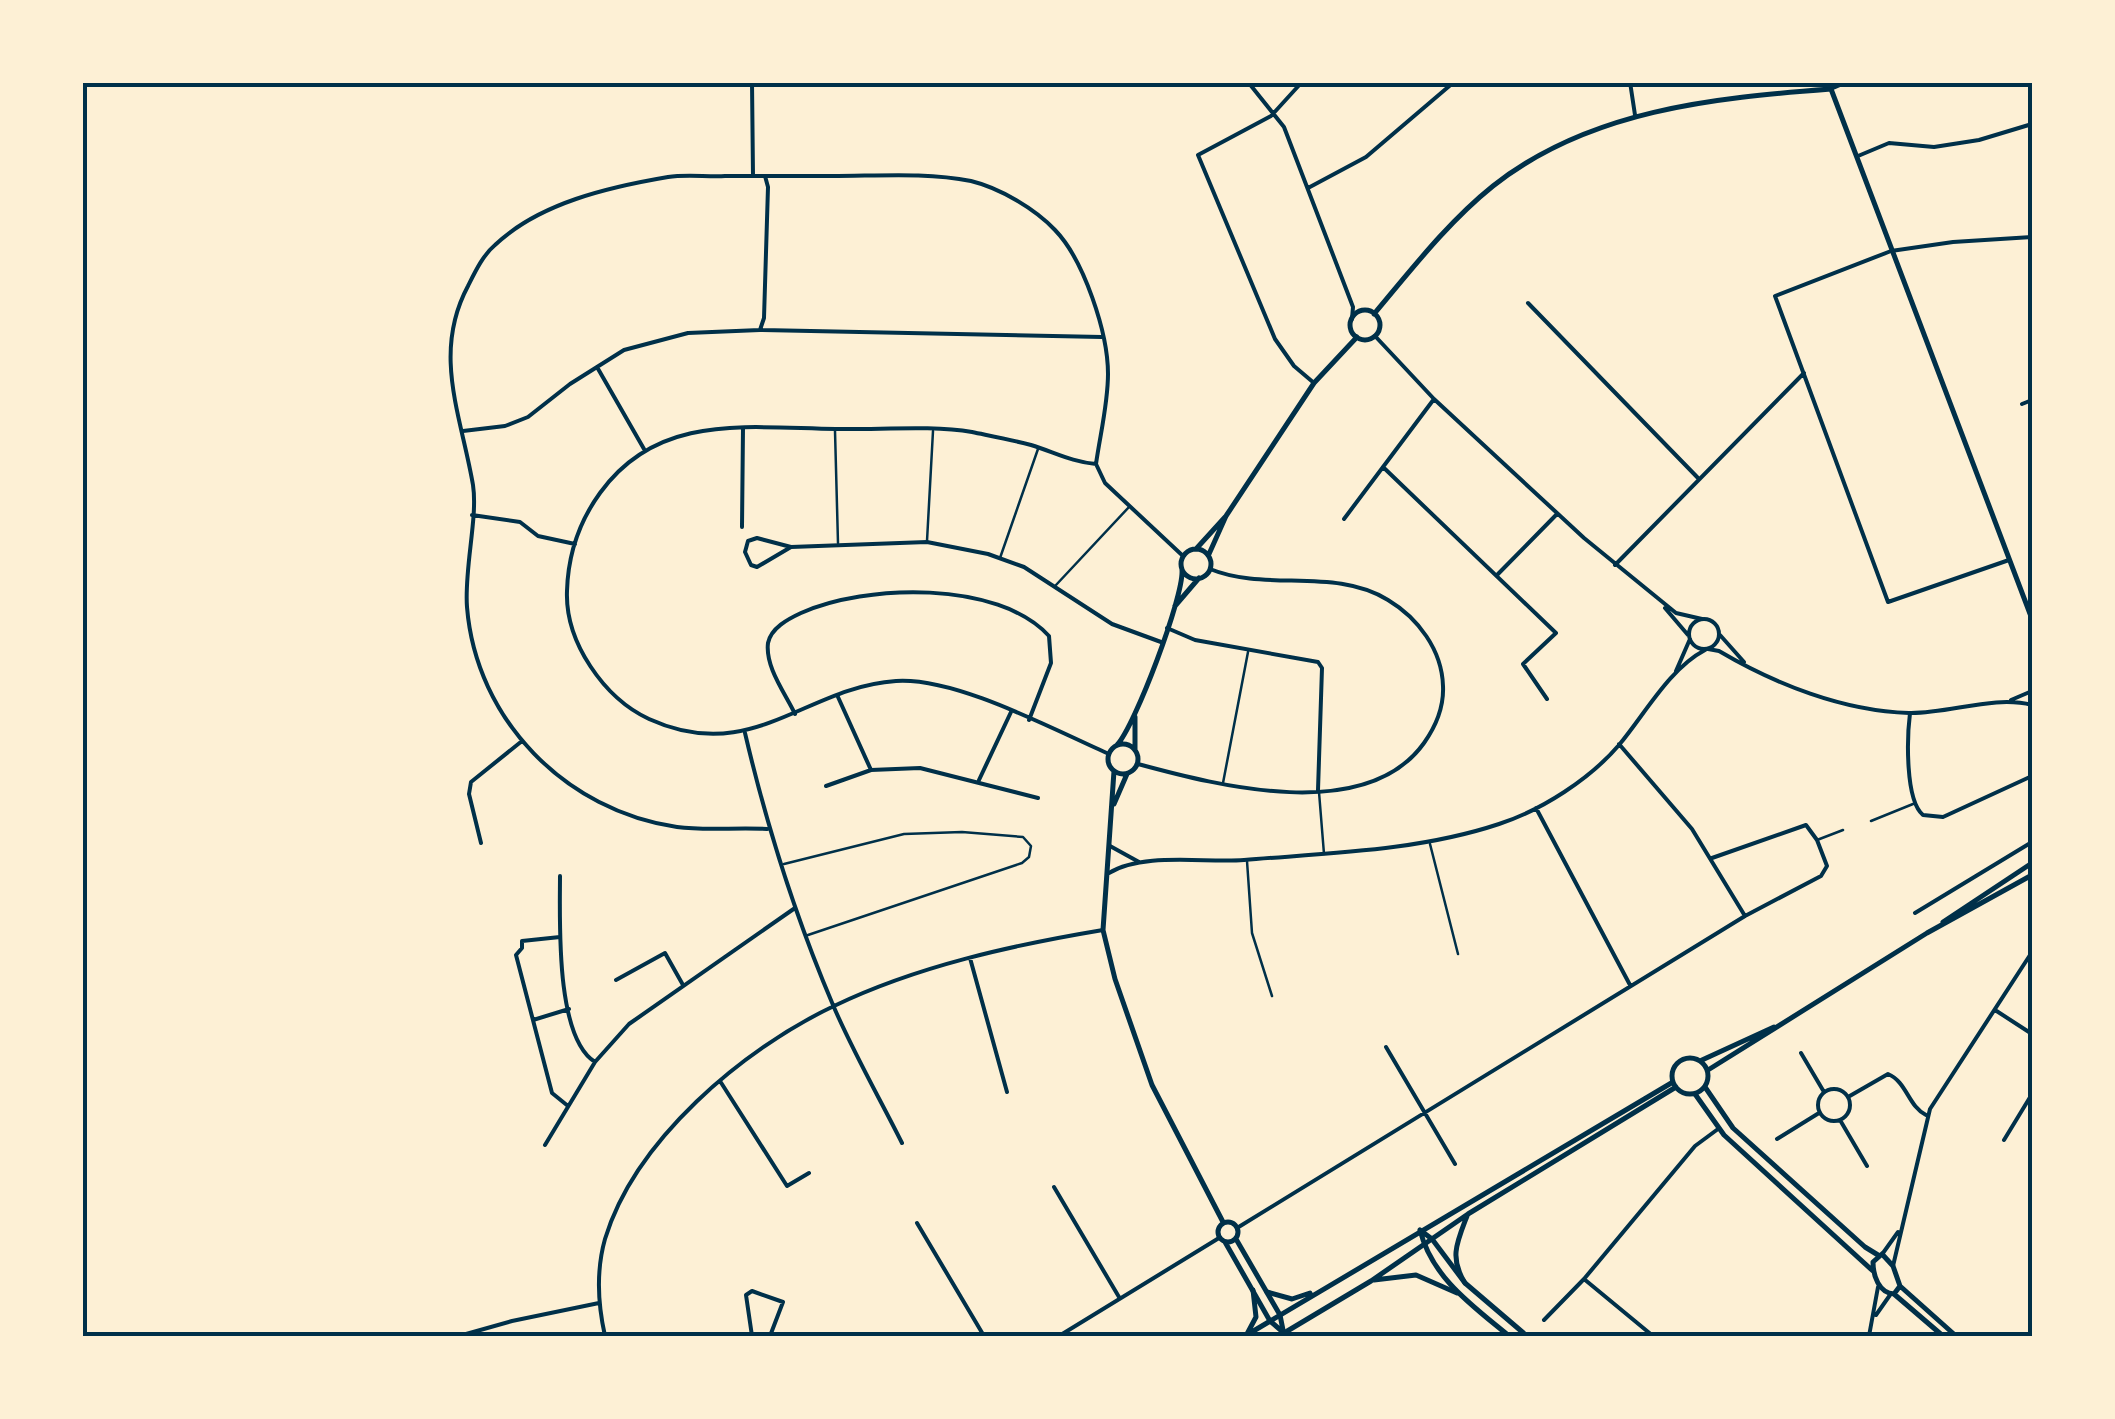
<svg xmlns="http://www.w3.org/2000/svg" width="2115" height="1419" viewBox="0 0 2115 1419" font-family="'Titillium Web',sans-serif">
<rect width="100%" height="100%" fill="#fdf0d5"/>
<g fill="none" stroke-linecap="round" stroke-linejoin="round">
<!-- service -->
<path stroke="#003049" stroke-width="2.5" d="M835,431L838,543
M927,541L933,431
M1000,558L1038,449
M1056,585L1129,507
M1223,783L1248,652
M1319,792L1324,854
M1871,821L1913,804
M1817,840L1843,830
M1430,844L1458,954
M1247,861L1252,933L1272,996
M784,864L904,834L962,832L1023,837L1031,846L1029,857L1022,863L808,935"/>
<!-- minor -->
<path stroke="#003049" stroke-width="4" d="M752,82L753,176
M1248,82L1284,127L1353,307L1352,319
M1302,82L1271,116L1198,155L1275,339L1294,366L1314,383
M1630,82L1635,115
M1833,88L1847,82
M1858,156L1889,143L1934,147L1979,140L2032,124
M1308,188L1366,157L1454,82
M1528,303L1698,478
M760,330L764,318L768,187L765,176
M1375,336L1434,399L1584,538L1676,613L1702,619
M597,367L644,449
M2022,404L2032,400
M463,431L505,426L528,417L570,384L624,350L688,333L760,330L1102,337
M1096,464C1072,462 1054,452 1031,445C1012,440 991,436 972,432C931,425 878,430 836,429C749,428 658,412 600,493C579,522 568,555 567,591C565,642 604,698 649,719C752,766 805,687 896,681C956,677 1052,729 1109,754
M1096,464L1105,483L1183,556
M1383,467L1556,633L1523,664L1547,699
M472,515L520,522L538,536L575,544
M1344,519L1434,399
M742,527L743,428
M791,547L757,567L751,565L745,552L748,541L757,538L791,547L927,542L988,554L1024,567L1112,624L1161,642
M2009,560L1888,602L1775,296L1891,251L1953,242L2032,237
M1615,565L1804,373
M1498,574L1557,514
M1665,608L1688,635
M1689 634a15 15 0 1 1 30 0a15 15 0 1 1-30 0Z
M1167,628L1195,640L1318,662L1322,668L1318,790
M1720,635L1744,662
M1708,649L1719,651C1775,684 1843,711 1909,713C1949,714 1993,695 2032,705
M1676,671L1690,639
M838,697L871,770
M2011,700L2032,691
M1910,713C1907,737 1905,800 1923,815L1943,817L2032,776
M795,714C785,693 765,667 768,643C771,628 788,619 801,613C865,584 998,580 1049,636L1051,663L1029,720
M745,733C767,827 795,916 833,1005C853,1052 879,1097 902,1143
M1619,744L1692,829L1745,916
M1138,764C1219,786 1366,824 1424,743C1436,726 1444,707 1443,686C1442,650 1418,618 1388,600C1335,567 1266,592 1210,569
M979,780L1011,712
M826,786L871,770L920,768L1038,798
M1536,808L1630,985
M767,829C737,827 707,831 677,827C566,811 476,720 467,607C464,569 478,518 473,485C461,415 432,353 468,286C475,272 483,255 495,245C539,203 609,187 668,177C686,174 707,177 725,176C761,176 796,176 832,176C878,176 926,172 971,181C1000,188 1035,209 1055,230C1084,260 1108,333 1108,374C1108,404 1100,435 1096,464
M481,843L469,794L471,782L522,741
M1110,846L1139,862
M1109,873C1143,852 1204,863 1244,860C1329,853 1418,851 1499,824C1542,810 1590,779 1619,745C1645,714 1669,669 1705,650
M560,876C560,919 555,1037 595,1062
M1915,913L2032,842
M560,937L522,941V948L516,955L552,1093L568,1106
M970,958L1007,1092
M616,980L665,953L683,985
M1995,1010L2032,1034
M533,1020L569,1009
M1386,1047L1455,1164
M1801,1053L1824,1092
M720,1081L787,1186L809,1173
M1818 1105a16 16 0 1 1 32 0a16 16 0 1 1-32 0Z
M1848,1097L1888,1074C1907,1082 1908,1106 1926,1115
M1840,1120L1867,1166
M1777,1139L1819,1113
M2004,1140L2032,1094
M545,1145L595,1062L629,1024L795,908
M1054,1187L1119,1297
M917,1223L984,1336
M1237,1228L1745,916L1821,876L1827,866L1817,840L1806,825L1712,858
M1883,1253L1898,1232
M1893,1266L1930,1109L2032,952
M1584,1279L1653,1336
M1876,1315L1890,1295
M1544,1320L1584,1279L1695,1146L1718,1129
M459,1336L512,1321L599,1303
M605,1336C598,1305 596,1271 605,1239C635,1140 743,1049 834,1006C917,966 1013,945 1103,930
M752,1336L746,1295L752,1291L783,1302L770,1336
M1059,1336L1219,1238
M1869,1336L1878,1287"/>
<!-- tertiary -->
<path stroke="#003049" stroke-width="5" d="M1350 325a15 15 0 1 1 30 0a15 15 0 1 1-30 0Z
M1374,314C1411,270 1448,222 1493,186C1589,110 1713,98 1831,89L2032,619
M1196,549L1226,516L1314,383L1357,337
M1181 564a15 15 0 1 1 30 0a15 15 0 1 1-30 0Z
M1209,554L1226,516
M1175,606L1199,578
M1108 759a15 15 0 1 1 30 0a15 15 0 1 1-30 0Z
M1117,745C1135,726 1184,596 1182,570
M1135,749V717
M1114,771L1103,930L1115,979L1152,1085L1223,1222
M1114,804L1127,774
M1705,1087L1733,1128L1865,1247L1878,1255
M1695,1094L1724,1135L1873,1271
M1218 1232a10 10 0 1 1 20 0a10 10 0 1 1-20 0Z
M1420,1230L1432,1239L1465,1283L1527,1336
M1420,1230C1432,1278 1473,1306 1509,1336
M1236,1239L1280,1315L1283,1330
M1225,1242L1270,1321L1284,1333
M1882,1254L1893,1266L1900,1286L1894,1294C1879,1293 1873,1276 1873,1262Z
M1900,1286L1956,1336
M1894,1294L1943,1336"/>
<!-- secondary -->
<path stroke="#003049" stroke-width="5" d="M1943,922L2032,863
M1672 1076a18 18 0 1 1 36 0a18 18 0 1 1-36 0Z
M1702,1060L1774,1027
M1708,1070L1927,933L2032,875
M1374,1280L1416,1275L1457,1293
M1465,1283C1449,1258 1457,1242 1467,1216
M1267,1292L1292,1299L1310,1293
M1247,1334L1256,1317L1253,1290
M1245,1336L1673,1082
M1279,1336L1371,1281L1468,1214L1676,1087"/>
</g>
<!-- border -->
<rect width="2115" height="1419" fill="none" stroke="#fdf0d5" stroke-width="170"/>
<rect x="85" y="85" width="1945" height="1249" fill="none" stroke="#003049" stroke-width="4"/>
</svg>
